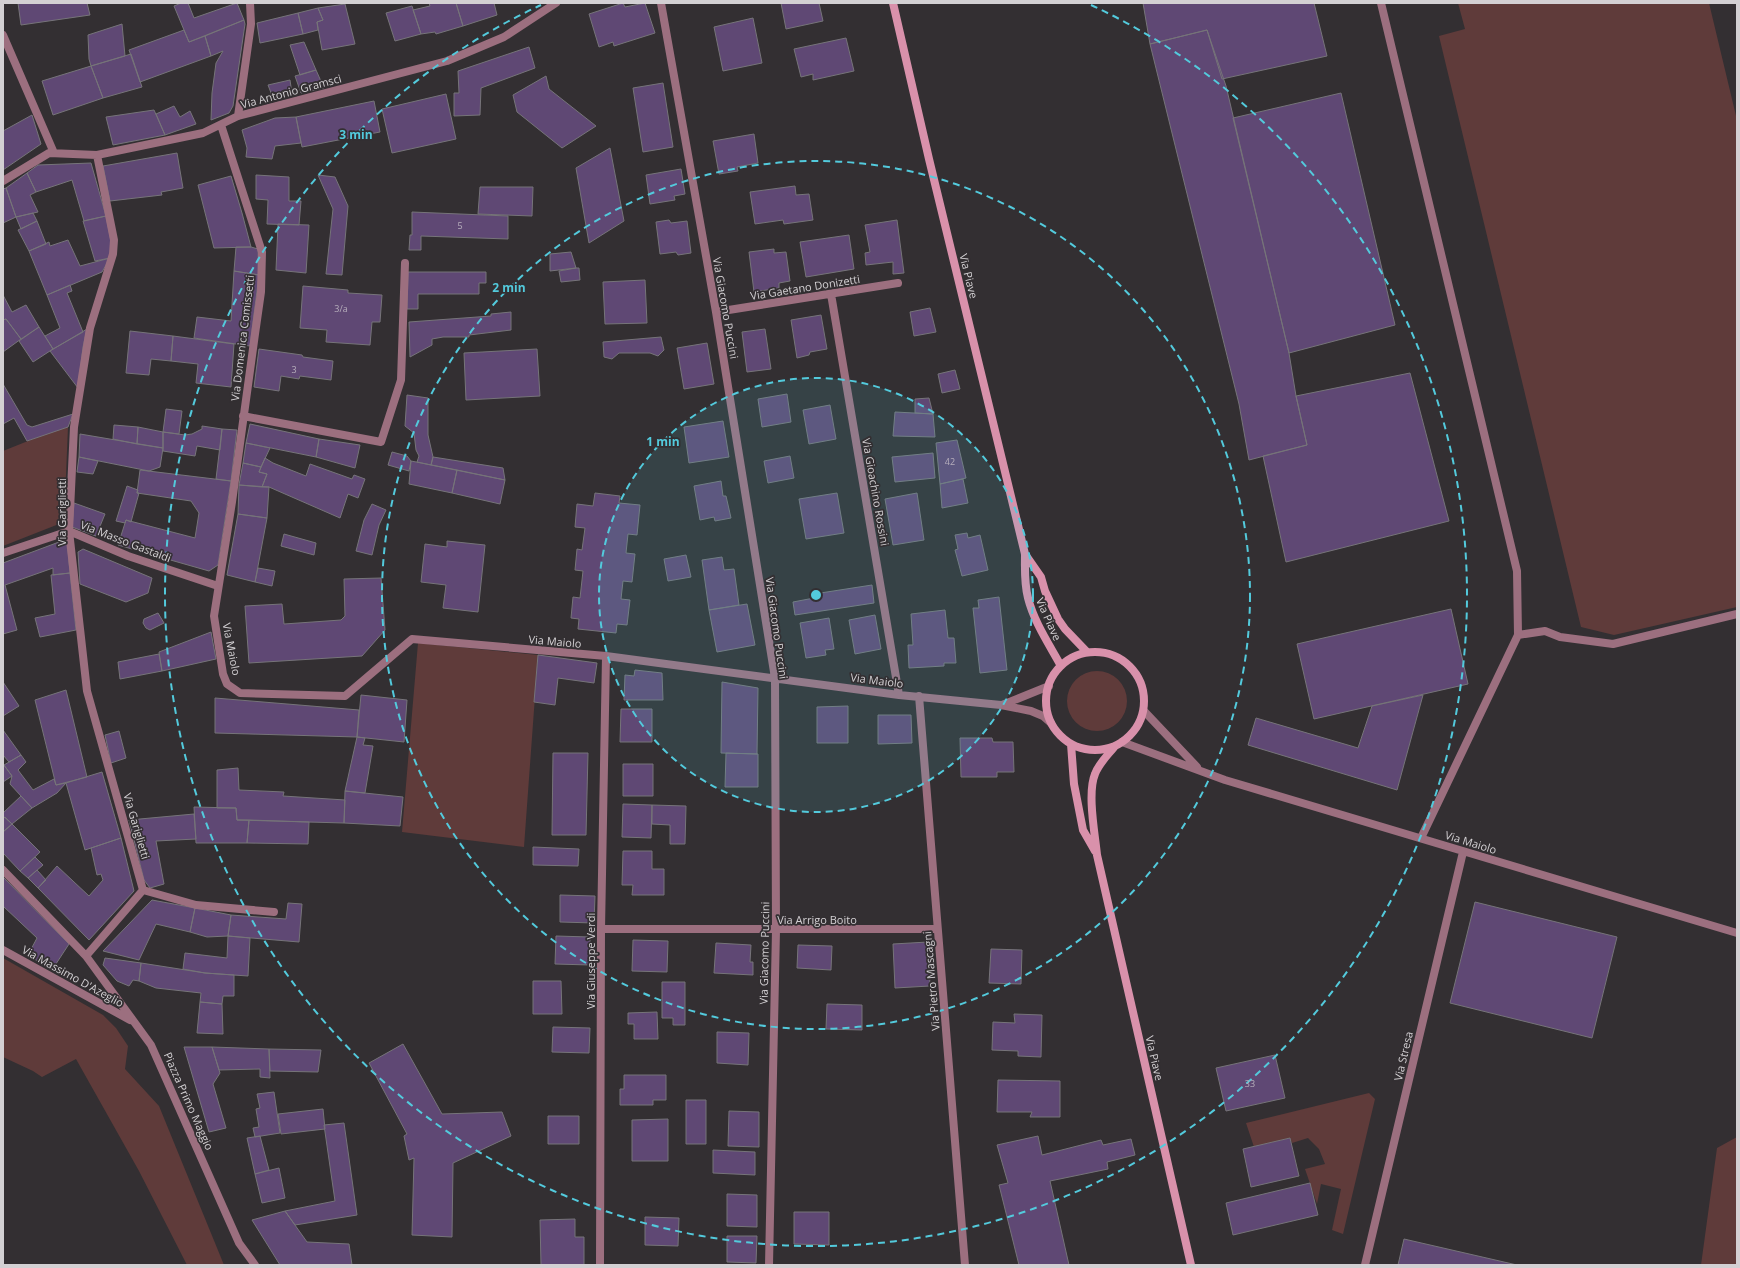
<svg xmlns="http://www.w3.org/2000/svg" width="1740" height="1268" viewBox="0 0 1740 1268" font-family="'Open Sans',sans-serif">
<rect width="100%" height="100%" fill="#332f32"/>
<!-- green -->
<path fill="#5f3b3a" d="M1458,3H1709L1737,120V607L1614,635L1581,627L1439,36L1465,29Z
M68,427L64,522L3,546V451L43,435Z
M418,643L538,655L524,847L402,832Z
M1067 701a30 30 0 1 1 60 0a30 30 0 1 1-60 0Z
M3,958L103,1015L116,1028L128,1046L125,1069L159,1106L224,1265H187L139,1171L76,1059L42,1077L33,1071L3,1057Z
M1369,1093L1375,1099L1343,1234L1332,1230L1341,1189L1321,1184L1317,1204L1305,1169L1325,1164L1319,1149L1308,1138L1292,1143L1290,1138L1254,1147L1246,1123Z
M1737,1137V1265H1701L1717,1148Z"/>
<!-- building -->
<path fill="#5f4874" stroke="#767479" d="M18,3H87L90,15L21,25Z
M181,3H188L194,18L237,3L244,20L189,42L174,6Z
M429,3H456L463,26L436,34L435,32L421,34L413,10L430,6Z
M456,3H494L497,15L463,26Z
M623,3L625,7L645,3L655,33L614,46L613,42L599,47L589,14Z
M781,3H819L823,21L786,29Z
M1143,3H1314L1327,56L1222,79L1207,30L1150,44Z
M345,4L355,44L322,50L317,22L323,20L318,8Z
M412,6L421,34L395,41L386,13Z
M318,8L323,20L317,22L318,30L303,34L298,13Z
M298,13L303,34L260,43L257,23Z
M753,18L762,63L723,71L714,27Z
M244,20L245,24L233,106L229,113L211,120L212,93L216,63L223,51L211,56L205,36Z
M122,24L125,56L91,66L89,59L88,35Z
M184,30L189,42L205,36L211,56L140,82L129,50Z
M1207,30L1226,86L1289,353L1296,396L1307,445L1249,460L1239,404L1150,44Z
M846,38L854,71L813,80V74L801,77L794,49Z
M304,42L316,70L300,75L290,45Z
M529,47L535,68L481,88L480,115L454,116V93H459L458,71Z
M131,54L142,87L103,98L91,66Z
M91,66L103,98L53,115L42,81Z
M316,70L324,88L301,93L295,76Z
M546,76L549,89L596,126L562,148L517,112L513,95Z
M290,80L292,94L273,98L268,85Z
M663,83L673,147L643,152L633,88Z
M1341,93L1395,325L1289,353L1233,118Z
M446,94L456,139L392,153L382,109Z
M374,101L380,132L302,147L296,117Z
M174,106L180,117L190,111L196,124L165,135L156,114Z
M154,110L165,135L113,145L106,117Z
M32,115L41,144L3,170V131Z
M296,117L301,143L275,146L272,159L246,157L247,148L242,130L275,118Z
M754,134L758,163L737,167L738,171L719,174L713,141Z
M610,148L624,221L589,243L576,168Z
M177,153L183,188L161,192L162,195L110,201L103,166Z
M91,163L106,216L84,221L72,180L36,192L27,173L38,165Z
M681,169L685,194L674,196L675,200L650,204L646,175Z
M27,173L36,192L30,195L38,212L16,217L6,188Z
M256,175L289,177V201H301L299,225L267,224L268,200L256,199Z
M318,175L335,177L348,206L342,275L326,274L333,209Z
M231,176L242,213L251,247L214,248L198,185Z
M795,186L796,195L809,194L813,220L784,224L783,220L755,224L750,192Z
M480,187H533L532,216L478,214Z
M6,188L16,217L3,223V189Z
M412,212L508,216V239L421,236V250H409L410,235H412Z
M33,213L37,221L21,229L16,217Z
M106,216L111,241L110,258L95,261L83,221Z
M669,220L671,223L687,221L691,253L678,255L676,252L660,254L656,222Z
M897,220L904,273L893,274V262L866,265L865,253L870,252L865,225Z
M37,221L46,244L29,251L18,230Z
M278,224L309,225L306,273L276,270Z
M849,235L854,269L806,277L800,242Z
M68,240L80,266L110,258L102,272L47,295L29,251L49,242L50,246Z
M236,247H251L258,249L259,275L234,271Z
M774,249V253L786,252L790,281L779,283V288L754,292L749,252Z
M571,252L576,268L550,271V254Z
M576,268H579L580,280L561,282L559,271Z
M234,271L259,275L250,346L194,338L197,317L231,321Z
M408,272H486V283H479V294H418V309H407Z
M645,280L647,323L605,324L603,282Z
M70,285L72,291L67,293L83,332L53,349L45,336L60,328L47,295Z
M303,286L348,290V293L382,295L380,322H372L370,345L326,342L327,330L300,328Z
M3,295L12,312L26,305L39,327L21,339L6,319L3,320Z
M930,308L936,332L914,336L910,312Z
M511,312V330L469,335V337H443L432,339V345L410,357L409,322L491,316V314Z
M821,315L827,349L810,352L809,355L797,358L791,320Z
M6,319L21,339L3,352V320Z
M39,327L53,349L33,362L19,341Z
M87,329L83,347L78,388L50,351Z
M765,329L771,369L747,372L742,332Z
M130,331L173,336L171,361L151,359L149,375L126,373Z
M173,336L234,344L231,387L196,383L198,364L171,361Z
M661,337L664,350L658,356L650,353H619L612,359L604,357L603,342Z
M707,343L714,384L684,389L677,348Z
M259,349L302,355L303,357L333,361L331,380L300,376L299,379L281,376L279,391L254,387Z
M537,349L540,396L466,400L464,353Z
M955,370L960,389L942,393L938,374Z
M1410,373L1449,521L1286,562L1263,456L1307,445L1296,396Z
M3,384L27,425L32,427L73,414L68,427L27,441L14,418L3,424Z
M787,394L791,422L762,427L758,399Z
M407,395L428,398V435L433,457L431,465L417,462L419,456L416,450L414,433L405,426Z
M929,398L933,414L915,413V399Z
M830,405L836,439L809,444L803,410Z
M166,409L182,411L179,434L163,432Z
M895,412L933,414L935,437L893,436Z
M723,421L729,457L689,463L684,427Z
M250,424L319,439L316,457L246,443Z
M114,425L138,427L137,444L113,439Z
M202,426L222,429L220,450L197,446L195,456L163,451V432L185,435L192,434L202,429Z
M138,427L163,432V448L137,444Z
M222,429L237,430L231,481L216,479Z
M80,434L163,448L160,467L149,471L79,457Z
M319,439L360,445L355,468L316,457Z
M957,440L966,478L940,484L936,443Z
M246,443L270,448L261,467L243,463Z
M392,452L407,456L411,461L409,471L388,465Z
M933,453L935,478L895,482L892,457Z
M790,456L794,478L768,483L764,461Z
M79,457L98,461L93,474L77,472Z
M433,457L503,468L505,480L431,465Z
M265,458L273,463L306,476L310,464L352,479L354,475L365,479L358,498L348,494L340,518L269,487H262L267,474L259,472Z
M411,461L457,470L452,493L409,484Z
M243,463L261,467L259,472L267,474L262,487L239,485Z
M140,470L231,481L218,565L209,571L118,545L126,520L195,538L199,513L191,501L137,493Z
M457,470L505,480L500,504L452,493Z
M963,479L968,503L942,508L940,484Z
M721,481L723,496H726L731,518L715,521L714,517L700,520L694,486Z
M239,485L269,487L267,518L238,514Z
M127,486L138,490L137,493H139L131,522L126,520L125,523L116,521Z
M595,493L620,496L619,503L640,505L637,535L628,534L626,553L635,554L632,582L623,581L621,599L630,600L627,625L617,624L616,633L578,629L579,619L571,618L573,597L580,598L583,571L575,570L577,549L582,550L585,528L575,527L577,504L593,506Z
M837,493L844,533L806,539L799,499Z
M917,493L924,540L893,545L885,499Z
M74,503L105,514L96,536L72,527Z
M372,504L386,510L379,525L372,555L356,551L364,520Z
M238,514L267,518L255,582L227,575Z
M967,533L968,538L980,535L988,570L962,576L955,550L958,549L955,535Z
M284,534L316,543L314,555L281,546Z
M67,539L70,573L53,575V568L5,585L17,630L3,634V563Z
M447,541L485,545L478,612L443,608L446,585L421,582L425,544L447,547Z
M83,549L152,578L148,593L126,602L80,584L78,552Z
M686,555L691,577L668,581L664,559Z
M722,557L724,570L734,569L739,605L709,610L702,560Z
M258,568L275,571L272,586L255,582Z
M70,573L76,630L40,637L35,618L55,614L51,575Z
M381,578L385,630L362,656L249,663L245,606L282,604L284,624L341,620L345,616L344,579Z
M872,585L874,603L795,615L793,602L814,598V594Z
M999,597L1007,670L980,673L973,608H979L978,600Z
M747,604L755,645L717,652L709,610Z
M1451,609L1468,684L1314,719L1297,644Z
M945,610L948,638H954L956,663H944V666L909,668L908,645H913L911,614Z
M158,613L164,623L150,630L146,628L143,623L144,619Z
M875,615L881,649L855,654L849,620Z
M829,618L834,649L825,650L826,655L806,658L800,623Z
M211,632L216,659L162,671L159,652Z
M159,654L162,671L120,679L118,662Z
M538,655L597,663L594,683L558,678L555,705L534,702Z
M635,670L662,673L663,700H624L625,675L634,676Z
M3,682L19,706L3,716Z
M722,682L758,688L757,754L721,753Z
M66,690L87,777L56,785L35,700Z
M361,695L407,700L404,742L357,737Z
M1423,695L1397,790L1248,745L1256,718L1358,748L1372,706Z
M215,698L359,710L357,737L215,733Z
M848,706V743H817V707Z
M621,709H652V742H620Z
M878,715H911L912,743L878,744Z
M3,730L21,755L9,762L3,755Z
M119,731L126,758L111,763L105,735Z
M357,737L365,738L363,745L373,746L365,793L345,791Z
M960,738H992L993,742H1013L1014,772H997V777H961Z
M553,753H588L586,835H552Z
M726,753L758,754V787H725Z
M21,755L26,762L18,770L33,790L54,779L56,785L66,783L57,793L32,808L10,784L12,776L4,765Z
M3,764L12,776L3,782Z
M623,764H653V796H623Z
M238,768L239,790L284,792L283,796L345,800L344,823L237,820L236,808H217V770Z
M102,772L121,838L85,850L66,783Z
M345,791L403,797L400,826L344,823Z
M21,796L32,808L12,824L3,816V813Z
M623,804L652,805L651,838L622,837Z
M652,805L686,806L685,844H670V825L652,824Z
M194,807L236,808L237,820H249L247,843H196Z
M194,814L196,839L156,841L164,884L150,888L144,880L129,820Z
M5,817L12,824L3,832V819Z
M249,820L309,822L308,844L247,843Z
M12,824L40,852L20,871L3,853V832Z
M121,838L134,891L89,940L38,888L57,866L89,896L103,880L101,874L97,875L91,848Z
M533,847L579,849L578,866L533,865Z
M623,851H652V869H664V895H632L633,885H622Z
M35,857L43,865L28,878L20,871Z
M37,870L46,880L38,888L28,878Z
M3,877L69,944L52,970L28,955L37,938L3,906Z
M560,895L595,896L594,923L560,922Z
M152,900L195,908L190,932L156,924L139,960L103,951Z
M1475,902L1617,937L1592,1038L1450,1003Z
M288,903L302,904L299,942L228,936L231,915L286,919Z
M195,908L231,915L228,936L207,937L190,932Z
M228,936L250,938L248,976L205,973L183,969L185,953L227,958Z
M556,936L590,937V965L555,964Z
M633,940L668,941L667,972L632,971Z
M928,942L930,986L895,988L893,944Z
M716,943L751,945L750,962H753V975L714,973Z
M798,945L832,946L831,970L797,968Z
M991,949L1022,950L1021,984L989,983Z
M105,958L141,963L139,981L133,980L129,986L117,981L103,965Z
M141,963L205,973L234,975V996H223L222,1004L200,1002L201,993L156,988L139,981Z
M533,981H561L562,1014H533Z
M662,982H685V1025H673V1018H662Z
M200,1002L222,1004L223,1034L197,1033Z
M827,1004L862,1005V1030L826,1029Z
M657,1012L658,1039H634V1024H628V1013Z
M1014,1014L1042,1015L1041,1057L1018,1056V1051L992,1050L993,1022L1015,1023Z
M553,1027L590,1028L589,1053L552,1052Z
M717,1032L749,1033L748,1065L717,1063Z
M403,1044L442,1114L502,1112L511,1136L453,1163L452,1237L412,1235L414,1158L409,1160L404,1136L407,1134L369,1063Z
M184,1047H212L220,1073L213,1084L226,1128L209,1132Z
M212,1047L269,1049L270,1078L260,1077V1069L219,1070Z
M269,1049L321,1050L318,1072L270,1071Z
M1275,1055L1285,1098L1226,1111L1216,1068Z
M624,1075H666V1100H653V1105H620V1089H624Z
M998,1080L1060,1081V1117H1030L1032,1112H997Z
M274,1092L280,1133L255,1137L253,1128L259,1127L256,1109L260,1108L257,1094Z
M686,1100H706V1144H686Z
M323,1109L325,1129L281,1134L278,1114Z
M729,1111L759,1112V1147L728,1146Z
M548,1116H579V1144H548Z
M668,1119V1161H632V1120Z
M344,1123L357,1215L295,1225L285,1211L335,1201L324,1125Z
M260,1136L269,1170L255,1174L247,1138Z
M1038,1136L1042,1155L1101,1140L1103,1145L1131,1139L1135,1155L1107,1162L1108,1169L1050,1181L1069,1265H1019L999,1185L1008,1183L997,1145Z
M1290,1138L1299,1176L1251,1187L1243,1149Z
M713,1150L755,1152V1175L713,1173Z
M279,1168L285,1198L262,1203L255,1174Z
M1310,1183L1318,1215L1233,1235L1226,1203Z
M727,1194L757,1195V1227L727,1226Z
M285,1211L307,1242L349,1244L352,1265H280L252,1220Z
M794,1212H829V1245L794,1244Z
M645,1217L679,1218L678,1246L645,1245Z
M575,1219V1237H584V1265H541L540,1220Z
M727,1236H757L756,1263L727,1262Z
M1404,1239L1517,1265H1398Z"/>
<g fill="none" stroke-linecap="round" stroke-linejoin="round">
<!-- minor -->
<path stroke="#9c6f7f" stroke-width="8" d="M661,3L716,312L775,678L776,930L769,1265
M1381,3L1517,571L1518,635L1421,838
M3,35L54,153
M238,116L251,24L250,3
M221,125L262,252L261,292L255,334L232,502L214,616L223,674L227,684L240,693L345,696L412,639L606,656L899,695L1001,705L1031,711L1043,716L1051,723
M3,181L49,153L97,155L203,133L238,116L447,61L504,37L556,3
M831,294L899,695
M716,312L898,283
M243,416L381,442L401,380L405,263
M3,553L69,531L128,556L218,586
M1518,635L1545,631L1560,637L1613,644L1737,614
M919,696L965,1265
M1002,705L1049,686
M1144,711L1197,767
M1122,742L1225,780L1737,933
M3,870L86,956L151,1045L239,1243L255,1265
M143,890L196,905L274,912
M601,929H937
M3,950L130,1020
M86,956L143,890L87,691L69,531L74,427L90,328L113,254L114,240L97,155
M600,1265L601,929L606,656
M1365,1265L1463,852"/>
<!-- secondary -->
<path stroke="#d991ab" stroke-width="8" d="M893,3L929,159L1025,554C1025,569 1024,583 1028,598C1034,622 1049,644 1061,666
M1025,554L1041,577L1045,591L1058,619L1065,629L1087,652
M1046 701a49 49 0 1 1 98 0a49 49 0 1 1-98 0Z
M1071,744L1074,784L1083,830L1095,851
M1115,746C1108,755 1099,763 1095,774C1087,793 1095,834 1097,855L1191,1265"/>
</g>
<!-- distance rings -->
<circle cx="816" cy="595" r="217" fill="#53cadc" fill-opacity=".12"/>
<g fill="none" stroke="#53cadc" stroke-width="2" stroke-dasharray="7 5">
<circle cx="816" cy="595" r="217"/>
<circle cx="816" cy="595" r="434"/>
<path d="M1091 5A651 651 0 1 1 541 5"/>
</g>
<g text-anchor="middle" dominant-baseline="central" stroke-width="3.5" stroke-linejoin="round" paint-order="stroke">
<!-- number labels -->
<g font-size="9" fill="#b6aebb">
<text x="460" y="225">5</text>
<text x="341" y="308">3/a</text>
<text x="294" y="369">3</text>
<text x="950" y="461">42</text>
<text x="1250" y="1083">33</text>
</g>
<!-- street labels -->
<g font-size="11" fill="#d3d0d3" stroke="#332f32">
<text transform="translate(291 91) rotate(-15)">Via Antonio Gramsci</text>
<text transform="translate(969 276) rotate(76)">Via Piave</text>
<text transform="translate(805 287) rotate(-9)">Via Gaetano Donizetti</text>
<text transform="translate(726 308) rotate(80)">Via Giacomo Puccini</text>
<text transform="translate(242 338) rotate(-83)">Via Domenica Comissetti</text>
<text transform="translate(876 492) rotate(80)">Via Gioachino Rossini</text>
<text transform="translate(61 512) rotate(-90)">Via Gariglietti</text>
<text transform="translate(126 541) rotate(21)">Via Masso Gastaldi</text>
<text transform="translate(1049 619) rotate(66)">Via Piave</text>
<text transform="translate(777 628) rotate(82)">Via Giacomo Puccini</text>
<text transform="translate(555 641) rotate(5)">Via Maiolo</text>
<text transform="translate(232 649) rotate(79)">Via Maiolo</text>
<text transform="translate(877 680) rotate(7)">Via Maiolo</text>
<text transform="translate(137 826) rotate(74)">Via Gariglietti</text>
<text transform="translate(1471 842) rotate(17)">Via Maiolo</text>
<text x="817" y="919">Via Arrigo Boito</text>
<text transform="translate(764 953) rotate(-89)">Via Giacomo Puccini</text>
<text transform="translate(590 961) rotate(-90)">Via Giuseppe Verdi</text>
<text transform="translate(73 976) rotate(29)">Via Massimo D'Azeglio</text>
<text transform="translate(931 981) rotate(-95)">Via Pietro Mascagni</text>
<text transform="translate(1403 1056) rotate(-77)">Via Stresa</text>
<text transform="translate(1155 1058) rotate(77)">Via Piave</text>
<text transform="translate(189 1101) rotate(66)">Piazza Primo Maggio</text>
</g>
</g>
<circle cx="816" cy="595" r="6" fill="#53cadc" stroke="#332f32" stroke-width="2"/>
<g font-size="12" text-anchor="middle" font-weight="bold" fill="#53cadc" stroke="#332f32" stroke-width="3.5" stroke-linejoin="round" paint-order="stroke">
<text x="356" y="139">3 min</text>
<text x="509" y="292">2 min</text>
<text x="663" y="446">1 min</text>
</g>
<!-- border -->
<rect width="1740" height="1268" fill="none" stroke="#d3d0d3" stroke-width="8"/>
</svg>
